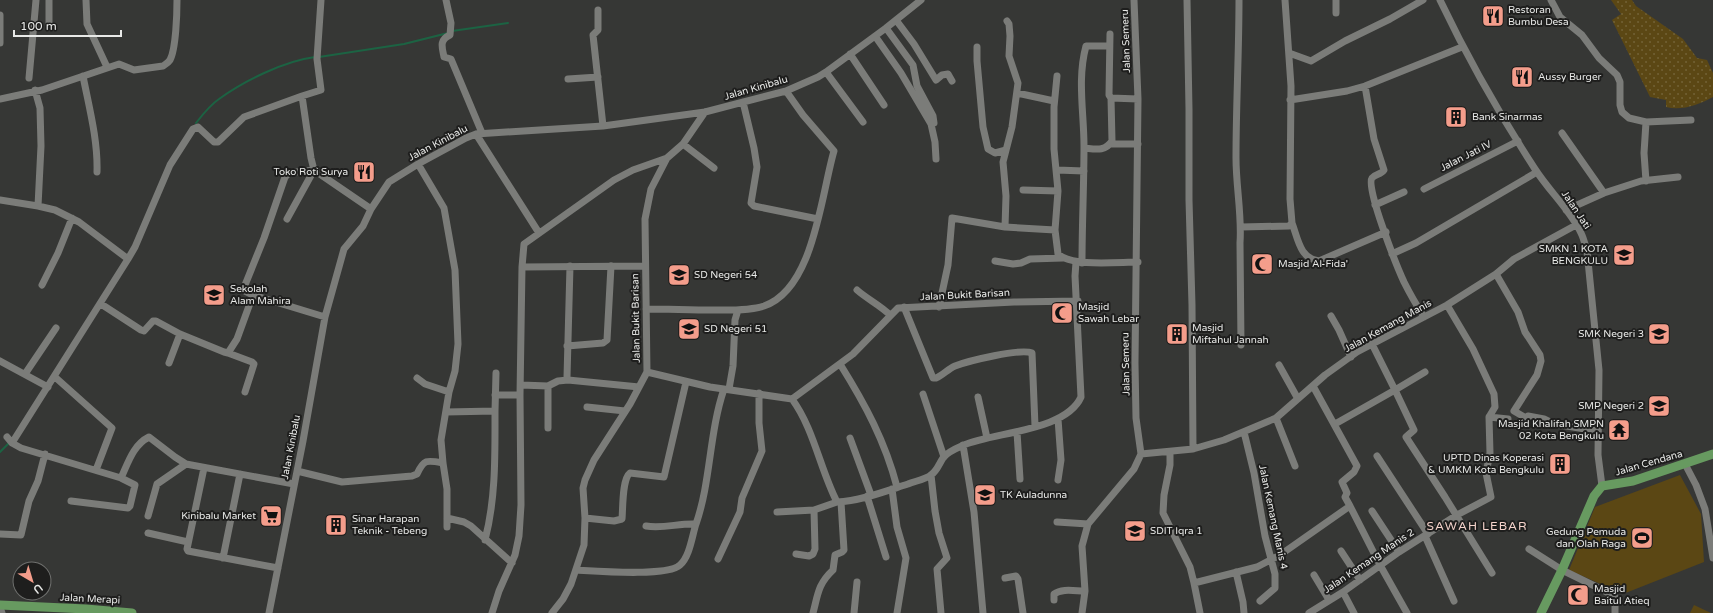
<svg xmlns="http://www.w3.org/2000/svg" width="1713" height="613" viewBox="0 0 1713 613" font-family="'Varela Round',sans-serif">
<defs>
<pattern id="grass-dots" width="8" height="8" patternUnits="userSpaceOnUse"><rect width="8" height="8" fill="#5b4714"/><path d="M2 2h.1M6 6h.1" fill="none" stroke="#736236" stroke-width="1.8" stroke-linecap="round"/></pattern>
</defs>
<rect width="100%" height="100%" fill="#363735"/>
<!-- grass -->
<path fill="url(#grass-dots)" d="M1611,0H1632L1636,6L1683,39L1697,58L1707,60L1713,73V97C1698,105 1682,111 1666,107V100L1650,97L1612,20L1621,14Z"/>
<!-- garden -->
<path fill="#5b4714" d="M1680,475L1701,514L1704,562L1623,594L1569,570L1595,507Z
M1694,605L1711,613H1690Z"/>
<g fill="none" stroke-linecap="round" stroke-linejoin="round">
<!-- stream -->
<path stroke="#1c6343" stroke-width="2" d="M452,31L508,23
M319,57L404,44L448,33
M196,123C203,114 210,105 219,99C244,81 284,61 315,57
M0,452L9,443"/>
<!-- minor -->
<path stroke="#7b7c79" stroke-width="7" d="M49,0V24
M86,0L87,24L107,67
M446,0L451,23L450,35C439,40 442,47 444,57L451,59L482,133
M1187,0L1189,109V200L1192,305L1193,449
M1239,0C1239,53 1236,105 1236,158C1236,187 1242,215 1240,243L1241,345
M1336,0V13
M1440,0C1468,59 1500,115 1535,169C1549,191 1570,210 1581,233C1584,239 1585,245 1587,251L1599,370L1598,455L1602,486
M1551,0L1560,17L1582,35L1599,58L1617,75L1620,82V105L1622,112L1629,118L1646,122L1691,120
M598,10V30L593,35L603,126
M0,15V43
M896,20L914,44L936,80L942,75L948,74L952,81
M886,28L913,65L917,86L933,116L934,123
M875,36L901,73L931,124L935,142L936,159
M977,47V61L983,127L988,149L995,153L1006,150
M1289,53L1311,61L1345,41L1390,19L1423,0
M850,54L884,105
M826,72L863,122
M83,76C89,107 98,140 97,172
M1057,76L1054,107V149L1058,191L1055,230L1058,254C1072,267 1117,262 1138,262
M29,78L36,0
M568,79L598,77
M1365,86L1374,139L1384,170C1381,175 1375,174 1372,178C1365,187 1398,269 1404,282C1410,294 1417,306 1424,317
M35,90L40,108L41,146L38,206
M1017,93L1054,101
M302,96L321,90L317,59L321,0
M1111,98L1138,99
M0,99L42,90L119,64L134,70L163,66C166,64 168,63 170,60C176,49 177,13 177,0
M1290,100L1347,91L1365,86L1462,47
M743,102L754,148L757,167L751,203L754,206L818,219
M1562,133L1604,193
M476,134L539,233
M683,144L714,168
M1110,144H1138
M1084,148C1095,149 1105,152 1112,141L1111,98L1109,95L1110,34
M418,164L444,208L455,270L458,344L455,371L449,392L441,440L443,463L447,489V527
M1057,170L1084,171
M1646,181L1644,153L1646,122
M1424,189L1518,141
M1023,190L1058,191
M0,200L38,206L55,210L79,222L128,259L12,443
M1375,205L1404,192
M1566,210L1604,193L1641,181L1678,177
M1292,223C1298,239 1300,259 1319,261L1386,232
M1005,227L1055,230
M1241,227L1289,226L1292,223L1290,199L1291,86L1285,0
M1392,254L1416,243L1537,172
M128,259L135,247L170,165L193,129L198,127L214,142H218L244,117L302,96L311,158L314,170L287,219
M995,261L1013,264L1021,263L1030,259L1063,258
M1082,263C1082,224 1084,185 1084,146C1084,113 1077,79 1086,46H1109
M570,266L567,377L568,380L639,387
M522,267L645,266
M1496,274L1518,312L1525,332L1540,355L1541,361L1537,375L1514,411L1526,418L1528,416L1544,419L1554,424L1598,431
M42,285L58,253L72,218
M857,290C867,299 880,305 890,315
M101,304L141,330L144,331L153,321H156L180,334L224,352L228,353L237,339L253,295
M904,307L933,378H936C943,375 948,369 955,366C968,361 1021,348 1032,353L1035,426
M939,307L948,265L952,218L1005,227L1006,196L1003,162L1012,127L1018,83L1009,56L1010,36L1009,24L1007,21
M646,309C668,309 690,310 713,310C729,310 748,311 764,306C814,289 821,195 834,151L803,115L786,91
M1331,316L1339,330L1351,357
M325,317L253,295L243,290L264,238L285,177L289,173L296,172L314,170L371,209
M567,346L603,343L607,340L611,266
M228,353L252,362L254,364L245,392
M0,361L48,387
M169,363L180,334
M840,364C865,404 885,441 897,487
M1279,365L1298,399
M647,372L710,387L792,399C814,429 820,469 837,502C860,501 886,491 908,484C915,481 924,480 931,475C937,471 939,464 943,458C947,452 957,448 964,445C995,432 1066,431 1081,397L1075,276L1076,262
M1425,372L1395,390L1414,430L1406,437L1445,497L1492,573
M25,374L56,328
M55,377L112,428L96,470
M417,378L425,384L449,392
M521,385L548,386L558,381L568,380
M1313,386L1357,466L1354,472L1342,482L1347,493L1345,497L1350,506
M729,389L733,366L735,320L738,310
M923,394L944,457
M495,395H520
M978,397L987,438
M792,399L853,354L898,308L1014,302L1078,301
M587,407L625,411
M446,412L495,411L496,373
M1489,417L1508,419
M1276,418L1295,466
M1335,424L1395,390L1372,344
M548,428V386
M1017,432L1020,479
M1244,432L1254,473L1265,536L1275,574V588L1260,601
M7,437L12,443L21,448L121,478C128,463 133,445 149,437L175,457L186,464L294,484
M850,438L871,495
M963,445L974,512L983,613
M1170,452V465L1164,495L1163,513L1190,567L1194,583
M1141,454L1193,449L1224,440L1276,418L1325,375L1357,352L1447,305L1496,274L1514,259L1576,225
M1377,456L1428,534
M1685,464L1696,485L1705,509L1713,558
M204,468L187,549L188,551L278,568
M297,471L342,482L412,476L417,474C424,459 427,460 443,463
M931,475L935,511L939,533L947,558L937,569L941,613
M1058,480L1061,460L1058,419
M892,489L897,527L906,558L897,613
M867,496L886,557
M71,501L128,508L130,506L135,485L121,478
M1372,511L1399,552
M777,512L814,510L837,502
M148,516L157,484L186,464
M447,518L464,522L471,526L512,563
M585,518L614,521L622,519C623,508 622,479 630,473L664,477L686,382
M1057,522L1088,524
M646,526C663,529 679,523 696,524C711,481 709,433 724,389
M148,533L188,542
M0,534L21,535L29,501L38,481L45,454
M1425,536L1454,601
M485,540C496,498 495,454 495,411
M1529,549L1562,570L1613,595L1615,597V613
M1341,551L1360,580
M796,554L809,556L813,554L815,549L814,510
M223,558L240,474
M718,559L740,512L742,498L762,451L759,423V393
M576,570C595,571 668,577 680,565C690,556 692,536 696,524
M1236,572L1243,602L1244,613
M1314,575L1329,600
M1005,578L1016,576L1018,579L1023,613
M1343,592L1354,613
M1054,600V594C1062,588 1075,591 1085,591
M0,607L2,613
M269,613L303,441L325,317L344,249L363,226L371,209L389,182L418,164L466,138L476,134L603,126L705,112L786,91L818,77L826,72L886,28L921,0
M492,613L499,591L515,555L519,536L521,505L520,395L522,267L524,244L614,180L633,170L667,158
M552,613L563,599L571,584L584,545L585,518L583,488L585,480L594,460L630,404L647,372L645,219L651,189L667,158L683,144L705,112
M813,613C818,594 818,584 833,570L835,555L842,552L844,550L841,502
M854,613L857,582
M1082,613L1085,591L1082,546L1088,524L1134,469L1141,454L1136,418L1135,363L1138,99L1134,0
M1200,613L1194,583L1257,567L1280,555L1350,506L1380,565L1407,613
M1309,613L1343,592L1399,552L1457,515L1491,497L1486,473L1490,453L1489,417L1495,407L1494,394L1473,349L1447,305"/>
<!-- major -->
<path stroke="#679a60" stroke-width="9" d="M0,605L86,609L132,613
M1541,613L1562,570L1594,496L1602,486L1633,481L1713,454"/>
</g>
<!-- icons -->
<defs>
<g id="restaurant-square" transform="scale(1.15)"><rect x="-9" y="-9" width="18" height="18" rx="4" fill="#f49d8b" stroke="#1e1e1d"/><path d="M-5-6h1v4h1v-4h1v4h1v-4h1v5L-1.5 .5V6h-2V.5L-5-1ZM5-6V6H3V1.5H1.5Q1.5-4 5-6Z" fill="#111"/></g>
<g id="building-square" transform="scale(1.15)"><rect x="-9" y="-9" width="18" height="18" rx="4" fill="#f49d8b" stroke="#1e1e1d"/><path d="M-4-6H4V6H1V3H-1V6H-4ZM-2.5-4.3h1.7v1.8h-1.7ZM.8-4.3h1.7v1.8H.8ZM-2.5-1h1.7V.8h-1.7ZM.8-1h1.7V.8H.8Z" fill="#111"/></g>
<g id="school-square" transform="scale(1.15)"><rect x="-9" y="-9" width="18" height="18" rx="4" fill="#f49d8b" stroke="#1e1e1d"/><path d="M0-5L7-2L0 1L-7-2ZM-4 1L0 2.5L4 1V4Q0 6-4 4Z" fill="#111"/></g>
<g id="mosque-square" transform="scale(1.15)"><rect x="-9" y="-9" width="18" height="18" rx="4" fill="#f49d8b" stroke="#1e1e1d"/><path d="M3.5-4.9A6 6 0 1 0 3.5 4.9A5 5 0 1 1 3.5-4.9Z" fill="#111"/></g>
<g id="temple-square" transform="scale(1.15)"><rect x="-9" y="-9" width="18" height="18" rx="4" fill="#f49d8b" stroke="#1e1e1d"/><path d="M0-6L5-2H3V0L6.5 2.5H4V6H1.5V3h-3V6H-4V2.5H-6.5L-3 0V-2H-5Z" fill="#111"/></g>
<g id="supermarket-square" transform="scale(1.15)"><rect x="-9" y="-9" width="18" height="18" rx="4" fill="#f49d8b" stroke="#1e1e1d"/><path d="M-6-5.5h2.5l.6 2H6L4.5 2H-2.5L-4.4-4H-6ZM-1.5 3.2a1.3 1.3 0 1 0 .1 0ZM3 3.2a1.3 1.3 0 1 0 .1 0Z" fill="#111"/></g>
<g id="stadium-square" transform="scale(1.15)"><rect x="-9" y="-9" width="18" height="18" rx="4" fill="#f49d8b" stroke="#1e1e1d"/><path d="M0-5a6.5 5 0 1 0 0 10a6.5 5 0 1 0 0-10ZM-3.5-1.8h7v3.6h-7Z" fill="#111"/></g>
</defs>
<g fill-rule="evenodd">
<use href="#restaurant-square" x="1493" y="16"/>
<use href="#restaurant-square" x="1522" y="77"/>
<use href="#building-square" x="1456" y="117"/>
<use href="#restaurant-square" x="364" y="172"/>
<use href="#school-square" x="1624" y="255"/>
<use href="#mosque-square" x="1262" y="264"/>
<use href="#school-square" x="679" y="275"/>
<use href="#school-square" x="214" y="295"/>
<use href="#mosque-square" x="1062" y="313"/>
<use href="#school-square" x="689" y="329"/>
<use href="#building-square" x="1177" y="334"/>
<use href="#school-square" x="1659" y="334"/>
<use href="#school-square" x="1659" y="406"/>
<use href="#temple-square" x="1619" y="430"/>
<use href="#building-square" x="1560" y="464"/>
<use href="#school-square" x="985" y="495"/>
<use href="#supermarket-square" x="271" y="516"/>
<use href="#building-square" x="336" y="525"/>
<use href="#school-square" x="1135" y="531"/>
<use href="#stadium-square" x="1642" y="538"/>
<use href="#mosque-square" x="1578" y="595"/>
</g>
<g text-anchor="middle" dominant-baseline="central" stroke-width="4" stroke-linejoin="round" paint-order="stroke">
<!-- poi labels -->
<g font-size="10" fill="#e9eae8" stroke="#1e1e1d" text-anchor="start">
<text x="1508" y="10">Restoran<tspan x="1508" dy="12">Bumbu Desa</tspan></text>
<text x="1538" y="77">Aussy Burger</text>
<text x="1472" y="117">Bank Sinarmas</text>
<text x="348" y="172" text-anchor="end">Toko Roti Surya</text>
<text x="1608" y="249" text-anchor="end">SMKN 1 KOTA<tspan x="1608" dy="12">BENGKULU</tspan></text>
<text x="1278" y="264">Masjid Al-Fida'</text>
<text x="694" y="275">SD Negeri 54</text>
<text x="230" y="289">Sekolah<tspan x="230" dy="12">Alam Mahira</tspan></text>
<text x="1078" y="307">Masjid<tspan x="1078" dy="12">Sawah Lebar</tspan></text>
<text x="1192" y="328">Masjid<tspan x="1192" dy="12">Miftahul Jannah</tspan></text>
<text x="704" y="329">SD Negeri 51</text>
<text x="1644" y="334" text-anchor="end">SMK Negeri 3</text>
<text x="1644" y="406" text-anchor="end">SMP Negeri 2</text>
<text x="1604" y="424" text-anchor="end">Masjid Khalifah SMPN<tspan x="1604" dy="12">02 Kota Bengkulu</tspan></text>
<text x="1544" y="458" text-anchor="end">UPTD Dinas Koperasi<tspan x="1544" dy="12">&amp; UMKM Kota Bengkulu</tspan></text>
<text x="1000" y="495">TK Auladunna</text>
<text x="256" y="516" text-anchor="end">Kinibalu Market</text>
<text x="352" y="519">Sinar Harapan<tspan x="352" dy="12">Teknik - Tebeng</tspan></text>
<text x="1150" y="531">SDIT Iqra 1</text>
<text x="1626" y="532" text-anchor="end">Gedung Pemuda<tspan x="1626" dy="12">dan Olah Raga</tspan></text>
<text x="1594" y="589">Masjid<tspan x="1594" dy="12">Baitul Atieq</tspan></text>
</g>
<!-- street labels -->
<g font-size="10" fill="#e9eae8" stroke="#1e1e1d">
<text transform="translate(1126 41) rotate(-92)">Jalan Semeru</text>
<text transform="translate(756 88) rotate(-16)">Jalan Kinibalu</text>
<text transform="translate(438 143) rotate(-28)">Jalan Kinibalu</text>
<text transform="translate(1466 156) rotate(-27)">Jalan Jati IV</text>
<text transform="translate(1576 210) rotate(56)">Jalan Jati</text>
<text transform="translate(965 295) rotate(-3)">Jalan Bukit Barisan</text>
<text transform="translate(636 318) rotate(-91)">Jalan Bukit Barisan</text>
<text transform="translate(1388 326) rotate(-29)">Jalan Kemang Manis</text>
<text transform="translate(1126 364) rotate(-91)">Jalan Semeru</text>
<text transform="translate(291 447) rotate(-79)">Jalan Kinibalu</text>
<text transform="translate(1649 463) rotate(-16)">Jalan Cendana</text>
<text transform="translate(1273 517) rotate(78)">Jalan Kemang Manis 4</text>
<text transform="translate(1369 561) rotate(-34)">Jalan Kemang Manis 2</text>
<text transform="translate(90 599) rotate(3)">Jalan Merapi</text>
</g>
<!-- quarter labels -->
<g font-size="12" letter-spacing="1" fill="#f5d3cb" stroke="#1e1e1d">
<text x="1477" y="526">SAWAH LEBAR</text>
</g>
</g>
<!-- north arrow -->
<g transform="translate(32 581) rotate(142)"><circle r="19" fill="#1e1e1d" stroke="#6f706e"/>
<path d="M0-3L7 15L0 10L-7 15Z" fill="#f49d8b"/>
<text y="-6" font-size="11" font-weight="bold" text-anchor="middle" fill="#e9eae8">U</text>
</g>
<!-- scale -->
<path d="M14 30v6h107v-6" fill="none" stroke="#e9eae8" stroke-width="2"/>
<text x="20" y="30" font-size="12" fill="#e9eae8" stroke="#1e1e1d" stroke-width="3" paint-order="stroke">100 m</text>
</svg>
